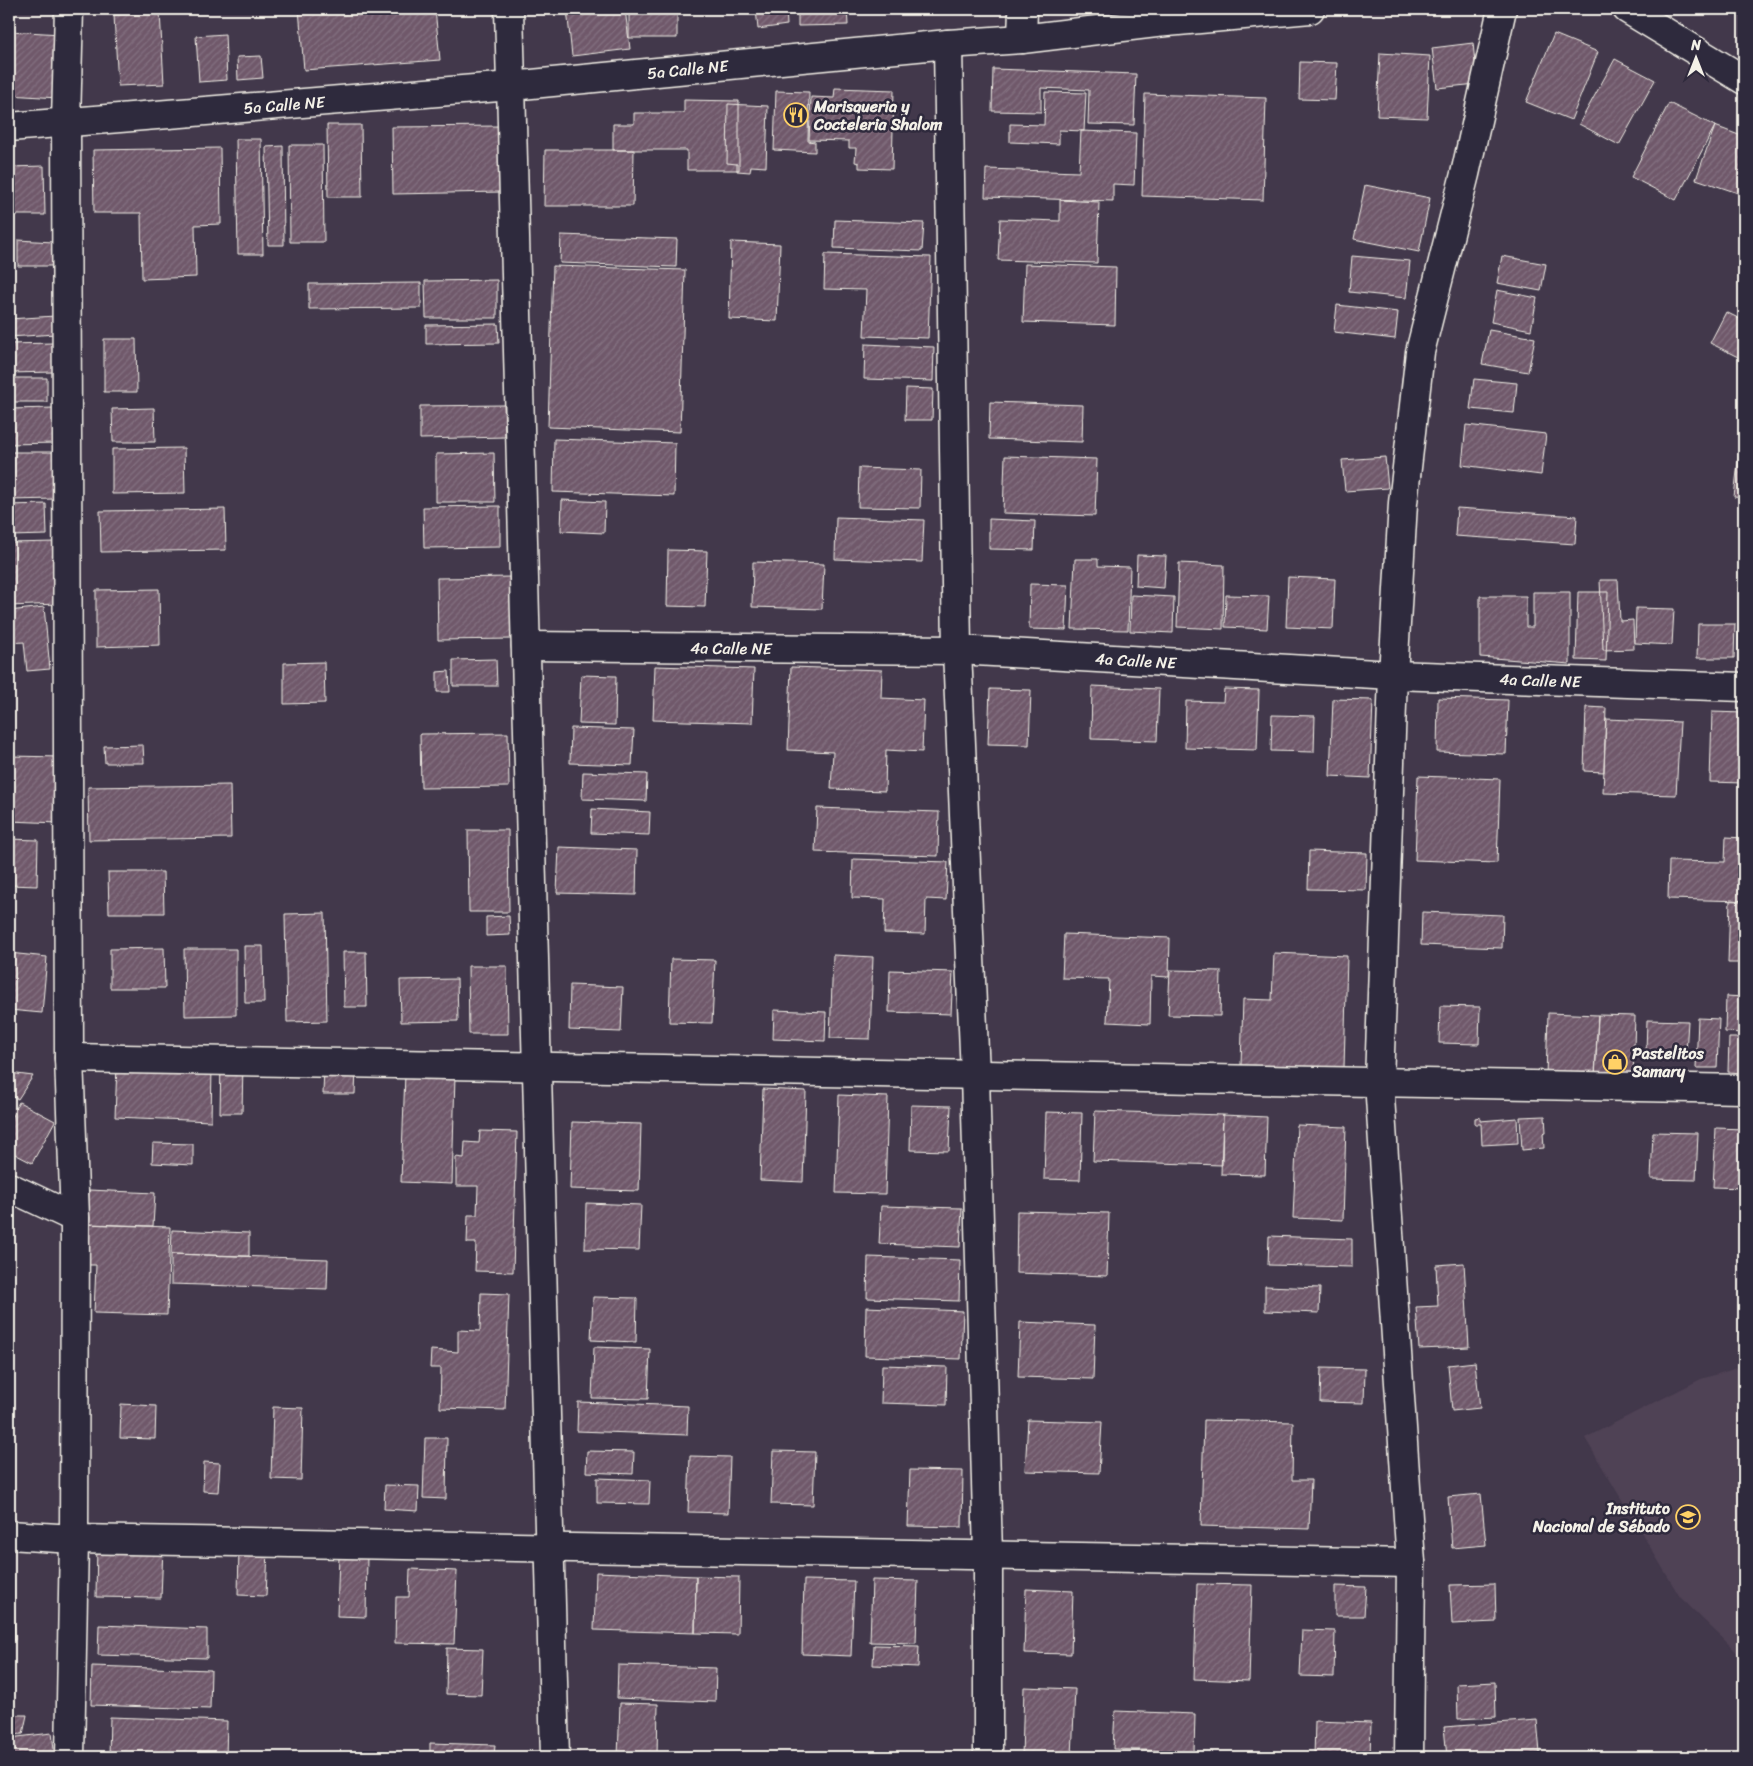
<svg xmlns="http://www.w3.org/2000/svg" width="1753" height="1766" viewBox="0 0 1753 1766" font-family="Sriracha,sans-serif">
<defs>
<pattern id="building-hatch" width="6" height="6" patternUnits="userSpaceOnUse" patternTransform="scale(1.25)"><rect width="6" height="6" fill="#6f596b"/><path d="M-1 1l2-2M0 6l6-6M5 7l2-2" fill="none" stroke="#847180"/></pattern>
</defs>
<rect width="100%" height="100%" fill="#42384b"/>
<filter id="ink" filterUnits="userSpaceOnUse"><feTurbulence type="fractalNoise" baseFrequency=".02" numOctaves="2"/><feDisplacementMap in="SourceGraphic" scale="10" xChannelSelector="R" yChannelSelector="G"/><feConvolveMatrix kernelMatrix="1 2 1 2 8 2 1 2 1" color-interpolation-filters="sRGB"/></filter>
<g filter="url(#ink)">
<!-- built -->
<path fill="#504255" d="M1744,1366V1659L1680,1597L1585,1438L1701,1379Z"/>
<!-- building -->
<path fill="url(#building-hatch)" stroke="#f4f1e8" d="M299,9H435L440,60L304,70Z
M567,9H625L630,49L572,56Z
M629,9H677V38H629Z
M756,9H786L787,25L758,29Z
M798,9H847L848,25L798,26Z
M858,9H939V12L858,11Z
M160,12L164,84L118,86L114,15Z
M9,31L61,34L58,98L9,95Z
M225,34L227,80L199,82L196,36Z
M1554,34L1598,52L1571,120L1526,102Z
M1473,43L1477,84L1437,88L1432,48Z
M1380,53L1430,56L1427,118L1377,116Z
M261,56L263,78L238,80L237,57Z
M1615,59L1655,80L1619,145L1579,124Z
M1300,62L1337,63L1335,100L1299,99Z
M993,69L1136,74L1134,125L1088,124L1089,90L1041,88V112L992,111Z
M835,88L894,90L892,169L859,168V163L855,162L856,148H849V141L809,140L811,97L834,98Z
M776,91L809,92L808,141L815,142V152L774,150Z
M1045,92L1086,93L1084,131L1059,130V144L1010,142V124L1044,125Z
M1145,94L1266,98L1263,200L1142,196Z
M684,100L739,101V170H687V150H613V124H634V113H684Z
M1669,103L1715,126L1676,200L1631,177Z
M728,104L768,106L766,167L751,166L750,172L737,171V164L727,163Z
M327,125H361L362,197H328Z
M500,126L501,192L393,194L392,127Z
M1715,126L1744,137V185L1741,194L1696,179Z
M1081,131L1136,133L1134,185L1113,184V201L985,197L986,169L1079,172Z
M236,139H261L263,254H238Z
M289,145H323L324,242H290Z
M283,146L284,245H268L266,147Z
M220,148L221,224L195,225L196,277L142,279L141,213H94L93,150Z
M545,150H634L633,206H544Z
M44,166L45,215H9V167Z
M1365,185L1430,198L1419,252L1354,239Z
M1060,200L1099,202L1097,263L998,260L1000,219L1060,221Z
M835,220L924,223L922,251L834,248Z
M561,235L677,239L676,267L560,263Z
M18,240L53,242V266H18Z
M731,242L780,244L777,321L729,319Z
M825,254L931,257L928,338L864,336L866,290L824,289Z
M1352,256L1410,261L1406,298L1349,292Z
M1502,256L1546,264L1541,291L1497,283Z
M1025,264L1116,267L1115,325L1023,322Z
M553,266L685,270L680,432L548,427Z
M497,280V318H426L425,281Z
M421,283V308L309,309V284Z
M1497,290L1537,298L1531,330L1491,322Z
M1337,305L1398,312L1395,339L1334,332Z
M1726,312L1744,321V360L1710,343Z
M55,316L56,334L9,337V319Z
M498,324L499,343L426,344V325Z
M1489,330L1535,338L1528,372L1482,364Z
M104,339H136L137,392H104Z
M53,343L54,372L9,373V344Z
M865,344L934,347L933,381L864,379Z
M9,378H47V402H9Z
M1474,379L1517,383L1514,413L1470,409Z
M906,388L933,389L932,420H905Z
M990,402L1083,405L1082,442L989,439Z
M504,405L505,437L420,439V406Z
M55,408L56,443L9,444V409Z
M154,408L155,442H113L112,409Z
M1466,425L1546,434L1541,475L1462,465Z
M554,439L675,443L674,496L553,492Z
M184,448L185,493L112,494V449Z
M9,452H55V499L9,500Z
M494,453L495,502H436V454Z
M1739,454H1744V498L1734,497Z
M1005,456L1097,459L1095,516L1003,513Z
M1385,457L1388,488L1345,491L1342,460Z
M859,468L921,470L920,508L858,507Z
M562,500L605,502L604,533L561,531Z
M46,504L47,535L9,536V505Z
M500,506V547L424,548L423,507Z
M1457,508L1577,516L1575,544L1455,536Z
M225,509L226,550L101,552L100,511Z
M836,517L924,520L922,562L835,559Z
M989,519L1035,521L1034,550L989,549Z
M56,542L58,604L9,606V543Z
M668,550L707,551L705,607L667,606Z
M1137,555L1166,556L1164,588L1136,586Z
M1075,559H1098V566L1130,567L1128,630L1072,629Z
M753,562L824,564L822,609L752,607Z
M1179,563L1224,565L1223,629L1177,627Z
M513,577V639L438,640L437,578Z
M1288,577L1335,579L1333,629L1286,627Z
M1600,580H1618L1620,621L1633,620L1634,649L1603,650Z
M1030,584L1068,585L1066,630L1029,629Z
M1739,588H1744V661H1738Z
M159,589L160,645L96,647V590Z
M1533,592H1570V664L1480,657V596H1526V627H1533Z
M1578,592H1608L1606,661L1576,660Z
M1131,595L1174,597L1173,633L1130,631Z
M1226,595L1269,596L1267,629L1225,627Z
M44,607L50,669L27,671L24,642L9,643V611Z
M1636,608L1674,609L1672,645L1635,643Z
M1698,624H1735L1734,658H1697Z
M496,659L497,686H453V660Z
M324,662L325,703L284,704V663Z
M655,666L754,669L752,723L653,720Z
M791,667L882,670L881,698L924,700L922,752L886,750L885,791L831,789L833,752L788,750Z
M449,671L450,692H437V672Z
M581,675L616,676L615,725L579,724Z
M1092,686L1159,689L1157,741L1091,739Z
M990,689L1031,690L1029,745L988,744Z
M1224,689L1259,690L1257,750L1185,748L1186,701L1223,702Z
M1438,698L1508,700L1506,754L1437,752Z
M1333,699L1373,700L1370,778L1330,776Z
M1586,707L1606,708L1604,772L1584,771Z
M1712,712L1744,713L1743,783L1710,782Z
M1272,715L1315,716L1314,752L1271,751Z
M1606,719L1680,722L1676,795L1603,793Z
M571,728L634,730L632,765L570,763Z
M508,733L509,787L421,788L420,734Z
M143,745L144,763H105L104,746Z
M9,756L61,757L59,823L9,821Z
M583,772L647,774L646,801L582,799Z
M1418,776L1500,779L1497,863L1415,860Z
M230,785L231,838L89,840L88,787Z
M817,808L939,812L938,856L815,852Z
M592,809L650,812L649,835L591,833Z
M468,830H508L509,912H469Z
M1726,837L1744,838V901L1668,899L1669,861L1725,862Z
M9,839L38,840L37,886L9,885Z
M559,847L637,850L636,895L557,893Z
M1309,851L1367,853L1366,890L1308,889Z
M853,859L948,862L946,900L926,899L925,934L884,933L885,899L852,898Z
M108,872H163L164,913H109Z
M1730,900L1744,901V963H1728Z
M1422,912L1503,915L1502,948L1421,945Z
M325,913L327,1021L287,1022L285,914Z
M509,916L510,935L486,936V917Z
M1064,934L1170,938L1169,977L1151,976L1150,1024L1107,1022L1109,979L1062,978Z
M244,946H263L264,1003H245Z
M164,948L165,988H110V949Z
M184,949H236V1015L185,1016Z
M343,952H366L367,1007H344Z
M9,953L47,957L42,1013L9,1010Z
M1274,953L1347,956L1344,1068L1241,1065L1243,999L1272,1000Z
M833,955L873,957L870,1039L830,1038Z
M671,959L715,960L712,1023L669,1022Z
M468,966H507L508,1034H469Z
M890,970L953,972L951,1014L889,1012Z
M1170,970L1221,971L1220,1016L1168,1015Z
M457,979L458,1021L401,1022L400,980Z
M570,985L623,987L621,1032L569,1030Z
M1726,996L1744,997V1033L1725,1032Z
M1440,1006L1480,1007L1479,1044L1439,1043Z
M774,1010L826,1012L825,1041L773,1039Z
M1548,1013L1598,1015L1595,1077L1546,1076Z
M1598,1015L1635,1016L1633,1079L1595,1077Z
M1698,1018L1719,1019L1717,1068H1696Z
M1647,1020L1688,1021L1686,1053L1646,1052Z
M1729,1038H1744V1073L1728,1072Z
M221,1062H243L242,1113H220Z
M117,1065L212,1067L211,1121L115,1117Z
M324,1067L356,1068L355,1094H323Z
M9,1073L33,1076L18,1099L9,1095Z
M405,1073L455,1075L452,1184L401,1182Z
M763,1089L806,1091L803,1182L760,1180Z
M839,1095L888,1097L885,1194L836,1193Z
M19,1102L55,1121L32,1163L9,1151V1122Z
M911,1105L951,1106L949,1151L910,1150Z
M1095,1111L1223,1115L1222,1165L1093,1161Z
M1046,1112L1082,1113L1080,1180L1044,1179Z
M1223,1115L1267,1117L1265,1175L1221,1174Z
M1545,1116L1546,1132L1543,1133L1544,1148L1522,1150L1520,1117Z
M1480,1117V1121L1517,1118L1518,1143L1482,1145L1481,1124H1475V1118Z
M572,1122L641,1124L639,1191L570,1189Z
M1297,1125L1346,1127L1343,1220L1293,1218Z
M1716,1128L1744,1129V1188L1713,1187Z
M480,1131L517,1132L513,1272L475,1271L476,1243H467L468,1215H477L478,1186H456V1157L464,1158L465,1142L479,1143Z
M1653,1132L1698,1133L1696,1180L1651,1179Z
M153,1143L193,1144V1165L152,1163Z
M89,1190L155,1193L153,1226L88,1224Z
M586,1203L641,1205L639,1250L585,1249Z
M881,1206L962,1208L960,1247L879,1244Z
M1017,1211L1109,1213L1107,1276L1016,1273Z
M83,1224L170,1227L167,1315L94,1313L96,1265H82Z
M172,1230L249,1233V1256L171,1254Z
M1269,1236L1352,1239V1267L1268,1265Z
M171,1254L328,1259L327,1289L171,1284Z
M868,1257L960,1260L959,1301L867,1298Z
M1464,1263L1469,1347L1419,1349L1416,1307L1438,1306L1436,1265Z
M1265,1286L1320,1288L1319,1313L1265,1311Z
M481,1293L509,1294L505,1410L440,1408L441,1368H430L431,1350L458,1352V1330L480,1331Z
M593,1297L637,1298L636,1342L591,1340Z
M866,1307L963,1311L961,1359L865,1356Z
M1020,1322L1095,1325L1093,1379L1018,1377Z
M594,1347L650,1349L648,1399L592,1398Z
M1475,1362L1480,1408L1452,1411L1448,1365Z
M882,1365L947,1367L946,1405L881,1403Z
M1321,1368L1365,1369L1364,1403L1320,1402Z
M578,1402L688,1406L687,1435L577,1431Z
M121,1404L156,1406L155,1439L120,1438Z
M273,1407L303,1408L301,1480L271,1479Z
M1028,1420L1102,1422L1099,1473L1025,1471Z
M1204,1420L1293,1422L1292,1480H1311L1309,1529L1201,1526Z
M425,1438H447L446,1499L423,1498Z
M587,1451L634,1452L633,1474L586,1472Z
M773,1451L815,1452L813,1505L771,1504Z
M690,1456L730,1457L728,1513L688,1512Z
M204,1462L220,1463L218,1492L203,1491Z
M910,1470L963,1471L962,1527L908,1526Z
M597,1478L650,1480L649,1504L597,1503Z
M385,1485L419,1486L418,1511L384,1509Z
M1481,1494L1486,1545L1452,1548L1448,1497Z
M97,1544L163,1547L161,1598L96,1597Z
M239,1548L268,1549L266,1596L238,1595Z
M339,1555L367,1556L366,1617L337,1616Z
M410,1569L457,1571L454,1644L395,1643L396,1597H409Z
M596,1572L696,1576L695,1633L594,1630Z
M9,1575H13L15,1640L9,1641Z
M696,1576L739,1577L738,1634L695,1633Z
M804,1580L854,1581L851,1656L802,1654Z
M872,1580L918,1581L916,1643L870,1642Z
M1197,1584L1252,1585L1249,1681L1194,1679Z
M1495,1584L1496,1622L1452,1624L1450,1585Z
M1335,1586L1366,1587L1364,1616H1335Z
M1026,1589L1073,1591L1071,1654L1024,1653Z
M99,1625L207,1629V1658L98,1655Z
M1302,1630L1335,1631L1334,1677L1300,1676Z
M874,1645L919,1646L918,1667L873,1665Z
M447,1648L483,1649L481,1695L446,1694Z
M618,1665L716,1668L715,1702L617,1698Z
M92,1666L211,1670L210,1709L91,1705Z
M1495,1682L1496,1717L1458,1719L1457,1684Z
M1024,1687L1075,1689L1072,1757H1022Z
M620,1703L658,1704L657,1757H618Z
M1115,1711L1195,1714L1194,1752L1113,1749Z
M9,1715H27L23,1734L9,1735Z
M110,1717L227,1721L226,1757H109Z
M1537,1720L1540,1753L1497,1757H1447L1444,1727Z
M1315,1721L1371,1723L1370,1757H1314Z
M52,1733L55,1757H9V1738Z
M430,1743L495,1745L494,1757H430Z
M874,1754L954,1757H874Z"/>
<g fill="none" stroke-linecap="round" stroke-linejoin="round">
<!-- street casing -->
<g stroke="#f4f1e8" stroke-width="31">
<g id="street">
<path d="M69,9L66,121L69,1058L75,1218L74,1539L70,1757"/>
<path d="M509,9L555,1757"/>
<path d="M1627,9L1744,80"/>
<path d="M1022,39L1023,9"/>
<path d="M948,44L957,650L975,1075L988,1555V1757"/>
<path id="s1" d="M9,127L511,86L948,44L1022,39L1156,23L1310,9"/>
<path id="s2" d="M526,646L957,650L1393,675L1744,687"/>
<path d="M69,1058L1744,1089"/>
<path d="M9,1187L75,1218"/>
<path d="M9,1535L74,1539L1411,1563"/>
<path d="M1409,1757L1411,1563L1379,1082L1393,675L1403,503L1420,352L1465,174L1502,9"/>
</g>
</g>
<!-- street -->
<use href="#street" stroke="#2f2a3d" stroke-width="28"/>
</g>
</g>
<!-- icons -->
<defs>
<g id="restaurant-ring" transform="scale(1.25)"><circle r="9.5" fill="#2f2a3d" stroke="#ffd166" stroke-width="1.5"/><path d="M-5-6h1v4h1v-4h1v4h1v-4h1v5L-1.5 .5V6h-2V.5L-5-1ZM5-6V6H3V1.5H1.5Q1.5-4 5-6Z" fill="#ffd166"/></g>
<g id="shop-ring" transform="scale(1.25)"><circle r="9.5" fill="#2f2a3d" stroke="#ffd166" stroke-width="1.5"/><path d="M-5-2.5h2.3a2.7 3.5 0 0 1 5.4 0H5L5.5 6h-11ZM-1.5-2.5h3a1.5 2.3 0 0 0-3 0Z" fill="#ffd166"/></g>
<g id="university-ring" transform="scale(1.25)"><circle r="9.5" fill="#2f2a3d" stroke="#ffd166" stroke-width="1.5"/><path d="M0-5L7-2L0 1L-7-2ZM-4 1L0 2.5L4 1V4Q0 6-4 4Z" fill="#ffd166"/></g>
</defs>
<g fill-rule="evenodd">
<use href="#restaurant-ring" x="796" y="115"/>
<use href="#shop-ring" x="1615" y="1062"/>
<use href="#university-ring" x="1688" y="1517"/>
</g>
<g text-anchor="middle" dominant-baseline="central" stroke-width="5" stroke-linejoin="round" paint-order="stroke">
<!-- street labels -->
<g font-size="16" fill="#f4f1e8" stroke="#2f2a3d">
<text stroke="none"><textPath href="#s1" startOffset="681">5a Calle NE</textPath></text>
<text stroke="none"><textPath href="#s1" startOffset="276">5a Calle NE</textPath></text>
<text stroke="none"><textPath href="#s2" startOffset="205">4a Calle NE</textPath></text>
<text stroke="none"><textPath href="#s2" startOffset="610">4a Calle NE</textPath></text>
<text stroke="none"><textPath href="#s2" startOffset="1015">4a Calle NE</textPath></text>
</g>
<!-- poi labels -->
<g font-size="16" font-weight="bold" fill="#f4f1e8" stroke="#2f2a3d" text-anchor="start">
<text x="814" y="106">Marisqueria y<tspan x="814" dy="18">Cocteleria Shalom</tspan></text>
<text x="1632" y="1053">Pastelitos<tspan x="1632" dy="18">Samary</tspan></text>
<text x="1670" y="1508" text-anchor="end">Instituto<tspan x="1670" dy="18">Nacional de Sébado</tspan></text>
</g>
</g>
<!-- margin -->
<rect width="1753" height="1766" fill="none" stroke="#2f2a3d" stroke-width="30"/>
<rect x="15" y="15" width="1723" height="1736" fill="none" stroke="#f4f1e8" stroke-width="2" filter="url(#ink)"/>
<!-- north arrow -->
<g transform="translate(1696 58)" stroke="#2f2a3d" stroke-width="4" paint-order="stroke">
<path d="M0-4L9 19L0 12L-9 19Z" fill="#f4f1e8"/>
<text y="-8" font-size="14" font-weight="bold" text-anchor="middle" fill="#f4f1e8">N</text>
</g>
</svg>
